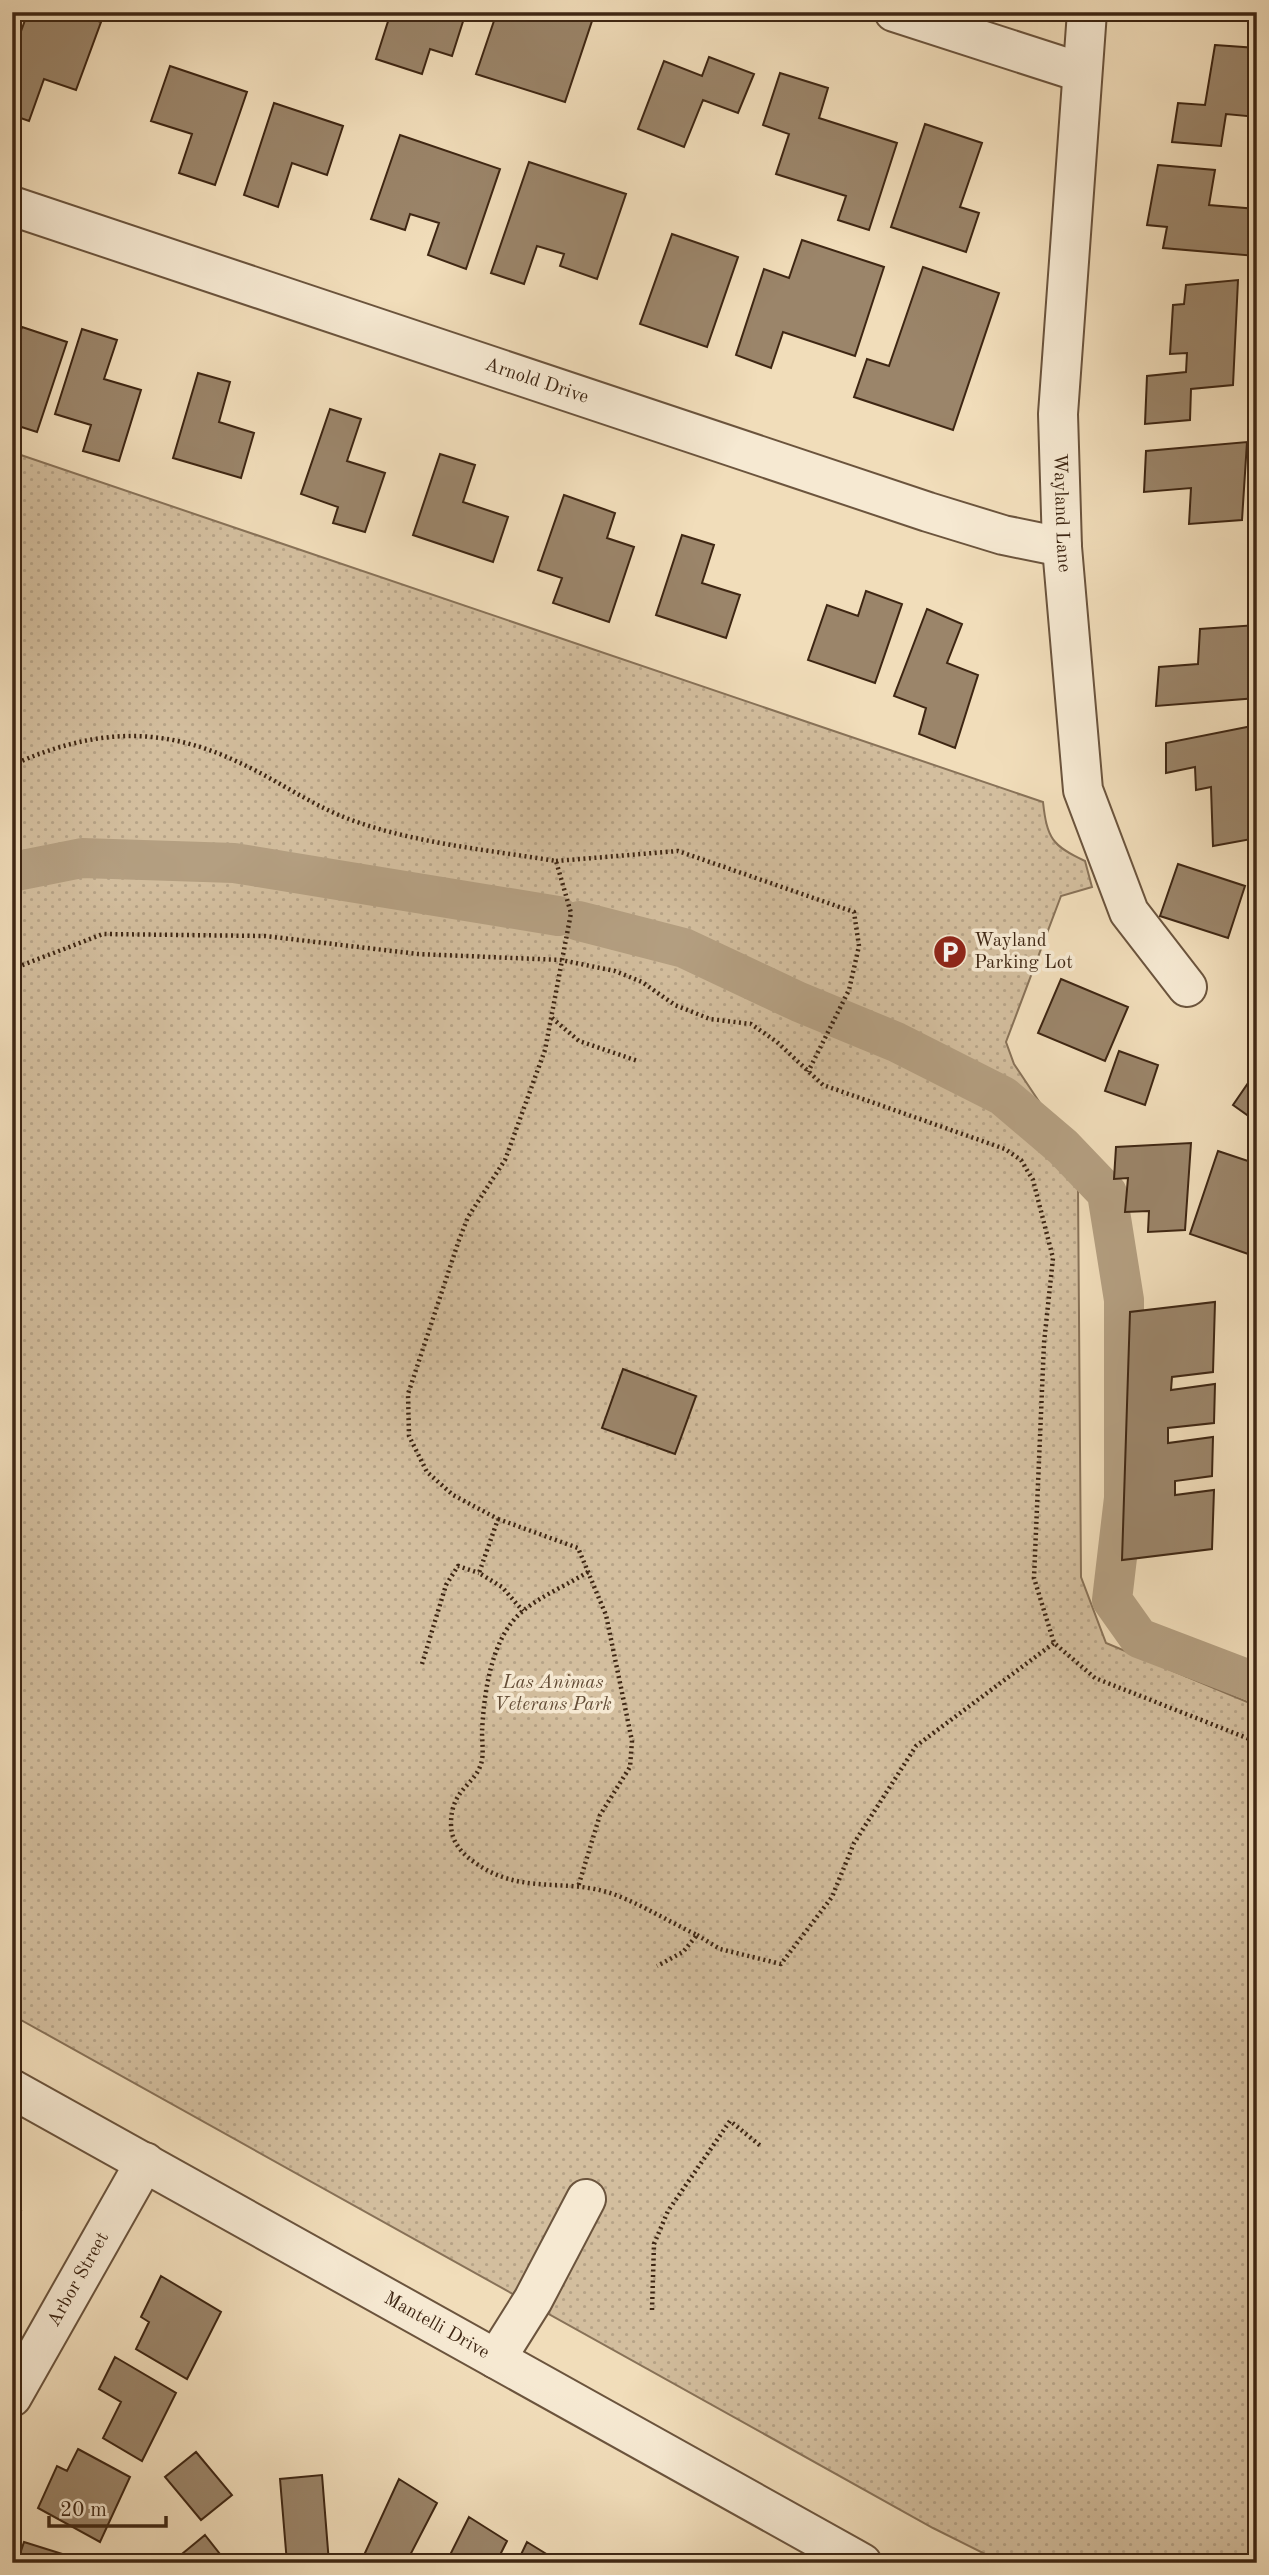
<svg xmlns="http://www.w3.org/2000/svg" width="1269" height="2575" viewBox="0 0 1269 2575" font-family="'Old Standard TT',serif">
<defs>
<pattern id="park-dots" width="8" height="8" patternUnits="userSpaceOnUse" patternTransform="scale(1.75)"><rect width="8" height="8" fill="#d3be9e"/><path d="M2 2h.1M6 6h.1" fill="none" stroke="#b6a387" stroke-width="1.8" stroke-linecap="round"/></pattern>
</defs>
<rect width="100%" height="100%" fill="#f1ddba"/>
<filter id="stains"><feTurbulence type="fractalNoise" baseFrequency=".00286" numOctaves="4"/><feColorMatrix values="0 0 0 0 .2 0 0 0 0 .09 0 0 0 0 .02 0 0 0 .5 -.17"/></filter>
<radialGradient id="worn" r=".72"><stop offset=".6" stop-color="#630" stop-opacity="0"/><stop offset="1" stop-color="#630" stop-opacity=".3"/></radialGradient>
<!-- park -->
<path fill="url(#park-dots)" stroke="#887258" stroke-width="2" d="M12,452L1043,802C1047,838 1052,846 1085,861L1092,887L1061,896L1006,1042L1014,1064L1058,1130L1078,1186L1081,1577L1106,1643L1257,1706V2563H1003L933,2528L12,2015Z"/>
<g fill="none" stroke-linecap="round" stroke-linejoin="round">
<!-- canal -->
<path stroke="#b49f81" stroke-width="40" d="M12,872L82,858L234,863L558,916
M579,921L684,948L799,1002L896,1042L1003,1096L1063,1147L1107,1193L1124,1300V1498L1112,1600L1139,1638L1257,1683"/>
</g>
<!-- building -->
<path fill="#9b856a" stroke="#3e2613" stroke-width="2" d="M28,12H74L101,22L76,90L44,79L29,121L12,115V56Z
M391,12H466L452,56L430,49L422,74L376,59Z
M497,12H569L592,21L565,102L476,74Z
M1215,45L1257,48V117L1226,114L1221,146L1172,142L1178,103L1205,105Z
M709,57L754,74L738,113L703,100L684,147L638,129L664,61L702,76Z
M170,66L247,92L215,185L179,173L192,134L151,121Z
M780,73L828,88L819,118L897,143L869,230L838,220L846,196L776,174L789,134L763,125Z
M274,103L343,126L327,175L292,163L278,207L244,195Z
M925,124L982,143L960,207L979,213L966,252L891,227Z
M400,135L500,169L466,269L428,255L439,223L410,214L405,230L371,219Z
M529,162L626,194L597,279L560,266L564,254L537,246L524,284L491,273Z
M1158,165L1215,170L1209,205L1257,209L1256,256L1163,248L1167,227L1147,225Z
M672,234L738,257L707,347L640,324Z
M802,240L884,267L855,356L783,332L771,368L736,355L764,269L789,278Z
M923,267L999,293L953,430L854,397L867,359L889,366Z
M1238,280L1233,385L1191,389L1190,420L1145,424L1147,376L1186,372L1187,353L1170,354L1173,305L1184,304L1186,285Z
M22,327L67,342L37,432L12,424V343L16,344Z
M82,329L117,340L104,379L141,390L119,461L83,451L91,425L55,414Z
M198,373L230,382L219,422L254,433L241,478L173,458Z
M330,409L361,419L347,461L385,473L365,532L333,523L338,507L301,494Z
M1247,442L1242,520L1189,524L1191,488L1144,492L1146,451Z
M440,454L475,465L463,502L508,517L493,562L413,535Z
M564,495L615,513L607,538L634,547L609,622L553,603L562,578L538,570Z
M682,535L714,545L702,583L740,595L726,638L656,615Z
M866,591L902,604L875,683L808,660L827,605L858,616Z
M927,609L962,624L947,663L978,675L955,748L919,734L926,708L894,696Z
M1257,625V698L1156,706L1159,667L1198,664L1200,629Z
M1257,725V838L1213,846L1211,787L1196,790L1195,767L1166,773V743Z
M1178,864L1245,886L1228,938L1160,916Z
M1061,979L1128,1007L1105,1061L1038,1033Z
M1119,1051L1158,1065L1145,1105L1105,1091Z
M1257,1070V1122L1233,1105Z
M1191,1143L1185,1230L1148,1232L1149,1211L1125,1212L1128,1178L1114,1179L1116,1147Z
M1218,1151L1257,1164V1257L1190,1234Z
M1215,1302L1213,1372L1172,1377L1171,1390L1215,1384L1214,1423L1168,1428V1443L1213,1437L1212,1476L1175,1481V1495L1214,1490L1212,1549L1122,1560L1130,1312Z
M623,1369L696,1396L675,1454L602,1428Z
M12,2205L21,2211L12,2228Z
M161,2276L221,2312L187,2379L136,2349L149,2322L141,2317Z
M115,2357L176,2393L142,2461L103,2438L121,2402L99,2389Z
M78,2449L130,2477L100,2542L38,2508L57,2466L67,2471Z
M196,2452L232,2495L201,2520L165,2477Z
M322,2475L329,2563H287L280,2479Z
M399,2479L437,2503L406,2563H378L365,2553Z
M469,2517L507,2541L496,2563H446Z
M205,2535L227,2563H171Z
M24,2542L88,2562V2563H17Z
M527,2542L561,2563H517Z"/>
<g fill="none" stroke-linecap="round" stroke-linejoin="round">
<!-- minor casing -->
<g stroke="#6b543d" stroke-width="42">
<g id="minor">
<path d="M894,12L1080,72"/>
<path id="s1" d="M1087,12L1058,414L1062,547L1083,790L1129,912L1187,987"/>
<path id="s2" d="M12,206L928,512L1003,535L1062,547"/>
<path id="s3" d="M12,2089L862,2563"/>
<path d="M496,2359L533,2300L586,2199"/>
<path id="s4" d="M12,2397L145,2162"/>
</g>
</g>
<!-- path -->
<path stroke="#3e2613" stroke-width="4.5" stroke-dasharray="2 3.5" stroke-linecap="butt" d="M12,765C91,730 158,724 238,762C278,780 315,808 357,822C421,844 489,850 556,861L571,913L545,1050L505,1160L468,1217L459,1240L408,1394L409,1436L427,1472L453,1495L498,1519L479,1573L502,1587L523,1611
M556,861L678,851L854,912L859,946L849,990L808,1072
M12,969L103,934L265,936L418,954L561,960L615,971L642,982L675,1005L710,1019L751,1024L777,1042L823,1085L1005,1149L1021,1160L1033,1180L1053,1258L1044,1343L1034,1578L1054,1643L1095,1678L1257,1742
M552,1018L579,1041L638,1061
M498,1519L578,1548L606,1615L632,1741L630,1767L600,1815L578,1887
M588,1572C567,1585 543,1595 524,1610C491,1636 484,1693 482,1732C482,1741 484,1755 481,1764C474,1786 451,1789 451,1824C451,1841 461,1853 474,1862C523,1897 565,1876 616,1895C644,1906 670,1922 697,1935L683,1952L657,1966
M422,1664L446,1585L458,1566L479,1573
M697,1935L720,1949L781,1964L832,1897L854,1843L916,1746L1054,1643
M652,2310L654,2244L668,2211L730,2121L762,2147"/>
<!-- minor -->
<use href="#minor" stroke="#f6e9d2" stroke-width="38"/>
</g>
<!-- icons -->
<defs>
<g id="parking-disc" transform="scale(1.75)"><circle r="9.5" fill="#8f2418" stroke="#f6e9d2"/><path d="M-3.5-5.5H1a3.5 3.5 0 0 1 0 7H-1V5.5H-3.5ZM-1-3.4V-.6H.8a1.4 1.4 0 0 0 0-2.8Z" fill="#fff"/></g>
</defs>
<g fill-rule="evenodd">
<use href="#parking-disc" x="950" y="952"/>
</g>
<g text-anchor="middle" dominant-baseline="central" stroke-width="7" stroke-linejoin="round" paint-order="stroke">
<!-- street labels -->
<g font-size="19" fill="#3e2613" stroke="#f6e9d2">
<text stroke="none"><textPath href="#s2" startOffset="553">Arnold Drive</textPath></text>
<text stroke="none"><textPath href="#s1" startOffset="502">Wayland Lane</textPath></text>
<text stroke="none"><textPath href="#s4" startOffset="135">Arbor Street</textPath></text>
<text stroke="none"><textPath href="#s3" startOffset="486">Mantelli Drive</textPath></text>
</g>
<!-- poi labels -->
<g font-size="19" fill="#3e2613" stroke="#f6e9d2" text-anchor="start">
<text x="974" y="941">Wayland<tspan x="974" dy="22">Parking Lot</tspan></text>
</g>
<!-- park labels -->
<g font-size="19" font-style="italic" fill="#634c36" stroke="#f6e9d2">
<text x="553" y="1683">Las Animas<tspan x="553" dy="22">Veterans Park</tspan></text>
</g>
</g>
<!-- margin -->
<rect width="1269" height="2575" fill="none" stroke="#f1ddba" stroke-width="42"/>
<rect x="14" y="14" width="1241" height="2547" fill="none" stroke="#3e2613" stroke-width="3.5"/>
<rect x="21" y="21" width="1227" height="2533" fill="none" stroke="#3e2613" stroke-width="2"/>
<!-- scale -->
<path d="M49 2516v10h117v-10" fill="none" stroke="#3e2613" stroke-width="3.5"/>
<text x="60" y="2516" font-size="21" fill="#3e2613" stroke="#f6e9d2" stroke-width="5" paint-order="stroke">20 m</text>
<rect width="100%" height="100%" filter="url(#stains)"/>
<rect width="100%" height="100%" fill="url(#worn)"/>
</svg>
